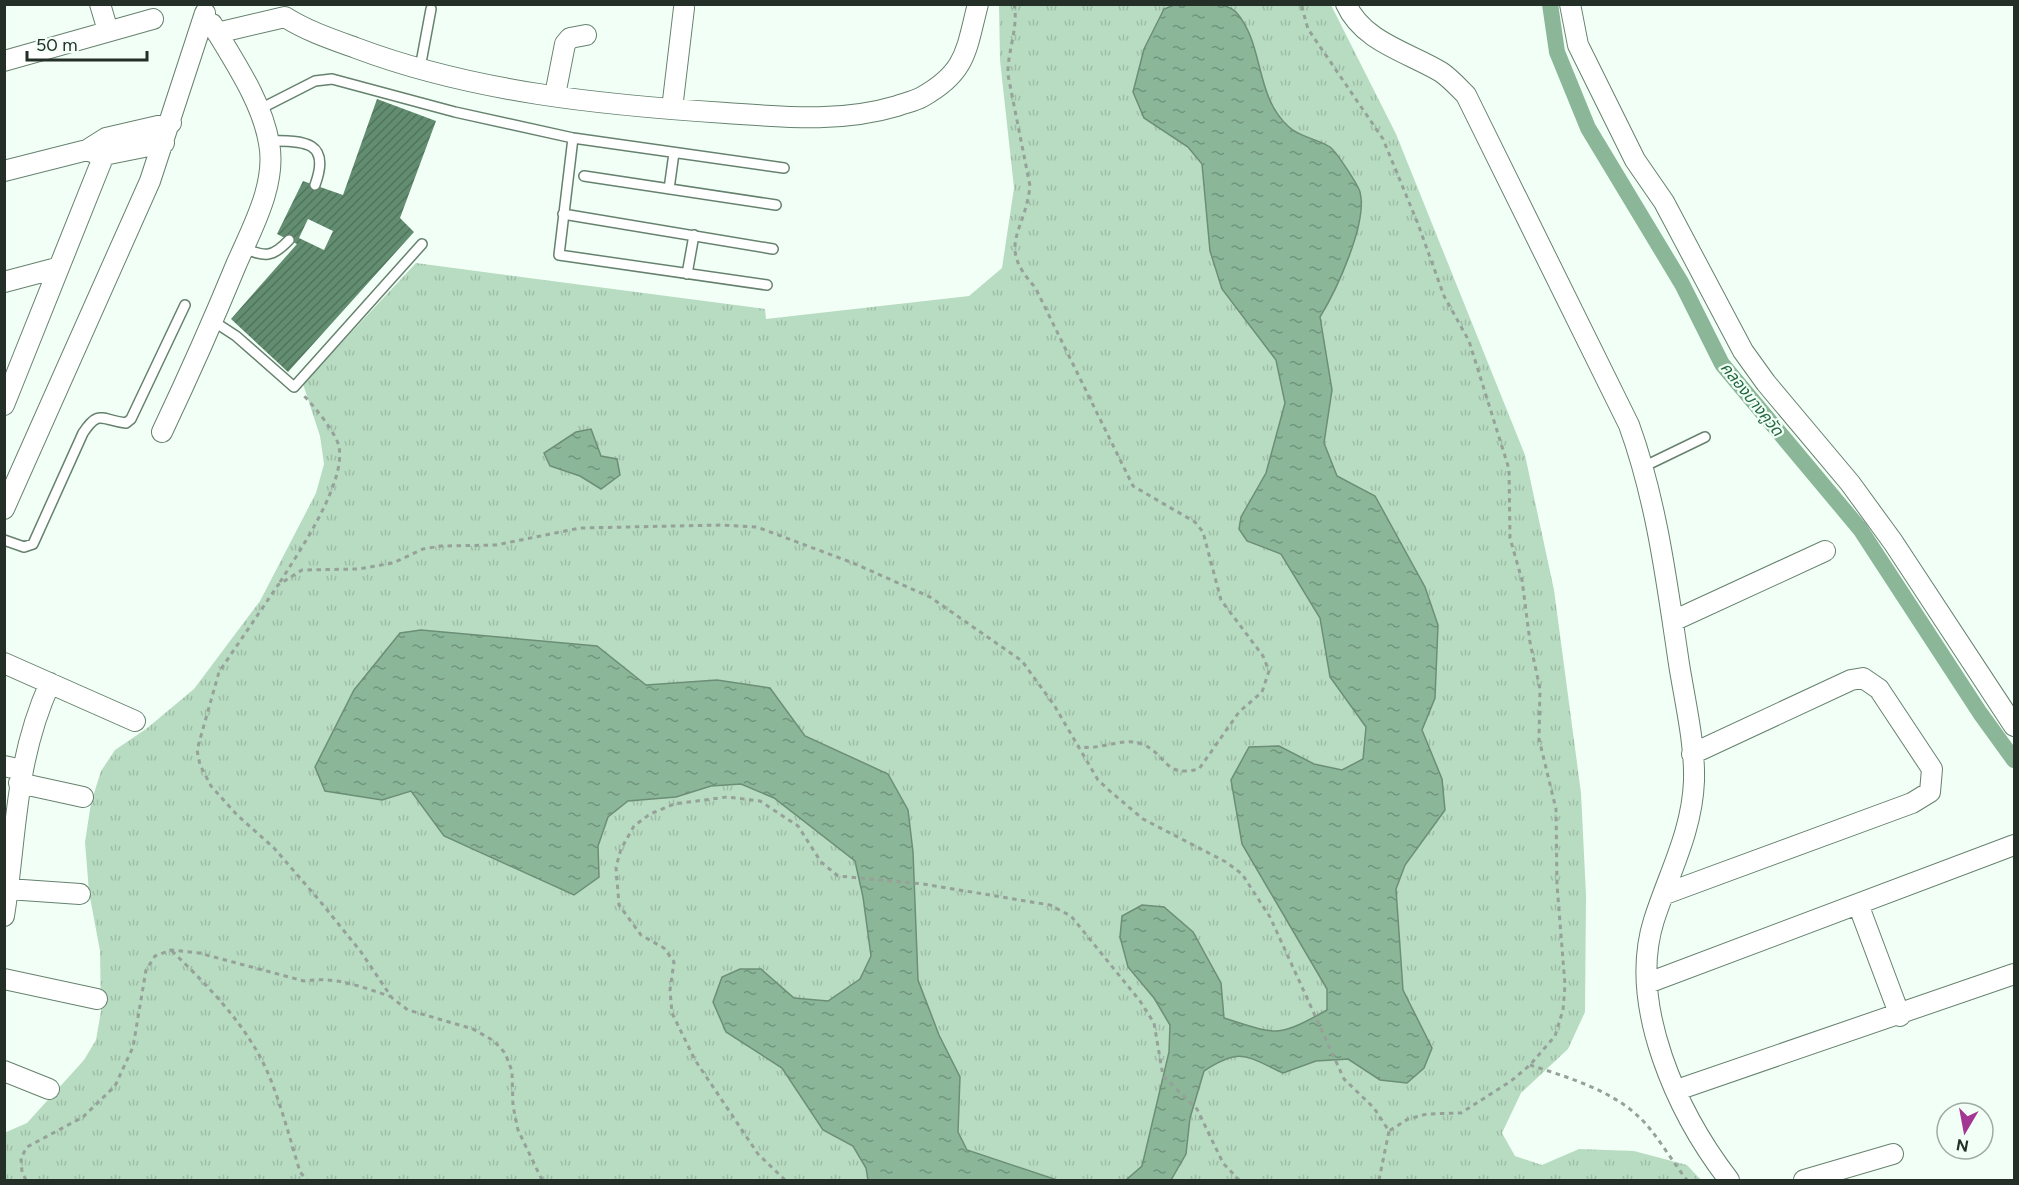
<svg xmlns="http://www.w3.org/2000/svg" width="2019" height="1185" viewBox="0 0 2019 1185" font-family="Figtree,'Noto Sans Thai',sans-serif">
<defs>
<pattern id="grass-tufts" width="24" height="20" patternUnits="userSpaceOnUse" patternTransform="scale(1.5)"><rect width="24" height="20" fill="#b8dcc2"/><path d="M3 7l-1-3M5 7V3M7 7l1-3M15 17l-1-3M17 17v-4M19 17l1-3" fill="none" stroke="#9ebda7"/></pattern>
<pattern id="water-ripples" width="26" height="14" patternUnits="userSpaceOnUse" patternTransform="scale(1.5)"><rect width="26" height="14" fill="#8bb798"/><path d="M2 4q2-2 4 0t4 0M15 11q2-2 4 0t4 0" fill="none" stroke="#71957c"/></pattern>
<pattern id="building-hatch" width="6" height="6" patternUnits="userSpaceOnUse" patternTransform="scale(1.5)"><rect width="6" height="6" fill="#628d70"/><path d="M-1 1l2-2M0 6l6-6M5 7l2-2" fill="none" stroke="#50745c"/></pattern>
</defs>
<rect width="100%" height="100%" fill="#f2fff6"/>
<!-- grass -->
<path fill="url(#grass-tufts)" d="M999,5H1331L1396,134L1525,455L1554,590L1581,793L1586,895L1585,1012L1568,1049L1521,1093L1502,1133L1515,1156L1542,1165L1579,1149L1634,1151L1687,1165L1701,1180H5L4,1133L27,1123L84,1060L96,1040L101,1011L100,951L89,892L85,842L91,803L101,771L115,750L146,729L194,689L260,601L316,493L324,464L320,436L303,384L416,263L765,309L766,319L969,296L1002,268L1014,188L1000,60Z"/>
<!-- water -->
<path fill="url(#water-ripples)" stroke="#6c8e76" stroke-width="1.5" d="M1174,5C1191,4 1224,0 1236,12C1265,45 1254,96 1289,127C1299,137 1318,139 1330,147C1336,151 1358,185 1360,192C1368,223 1336,291 1320,317L1332,390L1324,443L1337,476L1375,496L1425,587L1438,625L1435,698L1422,730L1442,779L1445,810L1405,865L1396,889L1403,990L1432,1048L1424,1068L1407,1083L1380,1080L1348,1059L1316,1061L1283,1073C1246,1056 1241,1047 1204,1071L1190,1118L1186,1154L1171,1180H1126L1142,1166L1169,1052L1170,1025L1154,998L1128,967L1120,937L1122,916L1142,905L1164,907L1193,932L1221,983L1224,1018C1277,1035 1277,1038 1327,1010V989L1242,844L1231,780L1249,747L1279,746L1314,764L1342,770L1363,759L1366,727L1330,677L1320,618L1281,554L1247,541L1239,529L1241,517L1266,473L1285,403L1276,360L1222,289L1210,251L1202,164L1188,147L1144,118L1133,92L1144,49L1164,9Z
M591,429L601,456L617,459L620,475L601,489L580,476L550,466L544,453L576,432Z
M421,630L597,646L646,685L717,680L770,688L805,736L888,774L908,810L913,852L918,980L939,1035L960,1077L958,1132L967,1150L1057,1180H868L866,1168L853,1146L823,1130L782,1068L726,1032L713,1002L722,977L740,969H761L794,998L828,1001L860,979L871,956L863,897L855,861L774,798L741,784L711,786L676,797L628,801L608,817L598,846L599,877L574,895L444,836L411,791L382,800L325,791L315,767L354,690L400,633Z"/>
<g fill="none" stroke-linecap="round" stroke-linejoin="round">
<!-- canal -->
<path stroke="#8bb798" stroke-width="16" d="M1550,4L1557,52L1588,128L1682,284L1722,364L1860,529L1980,713L2014,760"/>
</g>
<!-- building -->
<path fill="url(#building-hatch)" fill-rule="evenodd" d="M377,99L436,121L400,218L414,232L288,372L231,319L297,244L277,234L303,181L343,195ZM308,219L333,231L324,250L299,238Z"/>
<g fill="none" stroke-linecap="round" stroke-linejoin="round">
<!-- service casing -->
<g stroke="#66826e" stroke-width="12">
<path id="service" d="M420,68L431,9
M258,110L315,81L332,79L455,112L573,138L784,168
M573,138L559,255L767,285
M269,141C305,140 331,142 315,185
M584,176L776,205
M669,189L674,153
M563,214L773,249
M243,248C265,257 272,258 289,240
M687,274L694,235
M213,321L236,336L294,387L422,244
M1643,467L1705,437
M4,540L24,547L33,544L83,433C99,409 101,420 126,423L131,419L185,305"/>
</g>
<!-- minor casing -->
<g stroke="#66826e" stroke-width="22">
<path id="minor" d="M100,4L108,31
M1346,4C1363,42 1408,52 1441,72C1450,78 1458,87 1466,95L1629,425C1657,502 1667,584 1679,664C1685,702 1695,743 1694,781C1692,832 1669,873 1654,920C1627,1005 1678,1114 1729,1180
M1570,4L1578,45L1635,160L1664,202L1743,351L1766,383L1850,483L1893,542L2014,726
M217,33L285,17C307,31 331,39 356,48C473,92 602,105 726,113C784,117 840,123 897,106C905,103 915,101 922,97C967,72 966,50 978,4
M4,61L153,19
M555,95L565,44L570,38L586,35
M672,109L684,8
M92,152L104,155L164,143
M4,171L87,150L106,138L171,123
M4,282L57,268
M4,405L104,155L106,138
M162,432C188,377 213,321 236,265C252,228 277,184 269,143C262,101 233,60 212,24
M4,509L150,181L205,13
M1673,621L1825,551
M4,663L135,721
M4,766L22,770
M19,783L83,797
M8,889L80,894
M1665,894L1912,803L1930,792L1932,769L1879,689L1863,678L1851,680L1692,754
M1858,904L1900,1016
M4,916C17,834 14,762 50,683
M4,979L97,999
M1648,983L2014,845
M4,1071L49,1089
M1677,1090L2014,974
M1804,1180L1893,1154"/>
</g>
<!-- path -->
<path stroke="#95a199" stroke-width="3" stroke-dasharray="4.5 4.5" stroke-linecap="butt" d="M1014,4C1019,27 1007,52 1008,75L1030,186C1025,233 996,245 1035,287L1133,486L1195,522L1203,532L1221,600L1263,656L1269,671L1262,692L1239,712L1199,769C1163,778 1168,755 1142,744C1121,736 1100,752 1077,746
M280,582C299,552 346,483 339,447C337,434 312,403 302,394
M172,951C211,989 252,1030 272,1083C283,1112 291,1142 300,1172L307,1180
M1530,1065C1567,1077 1611,1090 1639,1117C1654,1130 1673,1163 1687,1180
M26,1180L22,1172L21,1158L27,1147L83,1117L115,1086L133,1047L146,970L155,956L171,950L199,953L304,981C335,976 362,987 392,997
M542,1180L518,1130L513,1106L512,1071L505,1053L494,1041L473,1029L408,1010L392,998L361,952L319,900L274,848L237,815L211,786L200,765L197,750L219,672L278,585L302,570L358,569L393,563L423,549L441,546L496,545L580,528L722,525L757,527L853,563L930,597L1022,661L1054,705L1098,780L1111,792L1143,819L1226,862L1242,874L1270,917L1344,1079L1374,1108L1389,1131L1408,1119L1427,1114L1461,1113L1511,1081L1530,1065L1555,1036L1563,1010L1565,985L1557,885L1556,809L1539,739L1540,689L1530,642L1522,580L1510,538L1509,469L1469,341L1444,296L1418,224L1383,139L1308,29L1301,4
M785,1180L758,1154L695,1060L672,1013L670,990L674,962L664,948L641,935L619,905L616,867L621,849L634,826L650,814L674,804L727,797L760,801L798,826L821,862L838,876L923,884L1050,905L1071,916L1140,1001L1154,1023L1163,1076L1197,1109L1223,1163L1239,1180
M1379,1180L1389,1131"/>
<!-- service -->
<use href="#service" stroke="#fff" stroke-width="9"/>
<!-- minor -->
<use href="#minor" stroke="#fff" stroke-width="20"/>
</g>
<g text-anchor="middle" dominant-baseline="central" stroke-width="4.5" stroke-linejoin="round" paint-order="stroke">
<!-- water labels -->
<g font-size="16" font-style="italic" fill="#22673f" stroke="#f2fff6">
<text transform="translate(1752 399) rotate(51)">คลองบางคูวัด</text>
</g>
</g>
<!-- border -->
<rect width="2019" height="1185" fill="none" stroke="#232f27" stroke-width="12"/>
<!-- north arrow -->
<g transform="translate(1965 1131) rotate(190)"><circle r="28" fill="#f2fff6" stroke="#9faca3" stroke-width="1.5"/>
<path d="M0-4.5L10 22L0 15L-10 22Z" fill="#a43694"/>
<text y="-9" font-size="16" font-weight="bold" text-anchor="middle" fill="#232f27">N</text>
</g>
<!-- scale -->
<path d="M27 51v9h120v-9" fill="none" stroke="#232f27" stroke-width="3"/>
<text x="36" y="51" font-size="18" fill="#232f27" stroke="#f2fff6" stroke-width="4.5" paint-order="stroke">50 m</text>
</svg>
